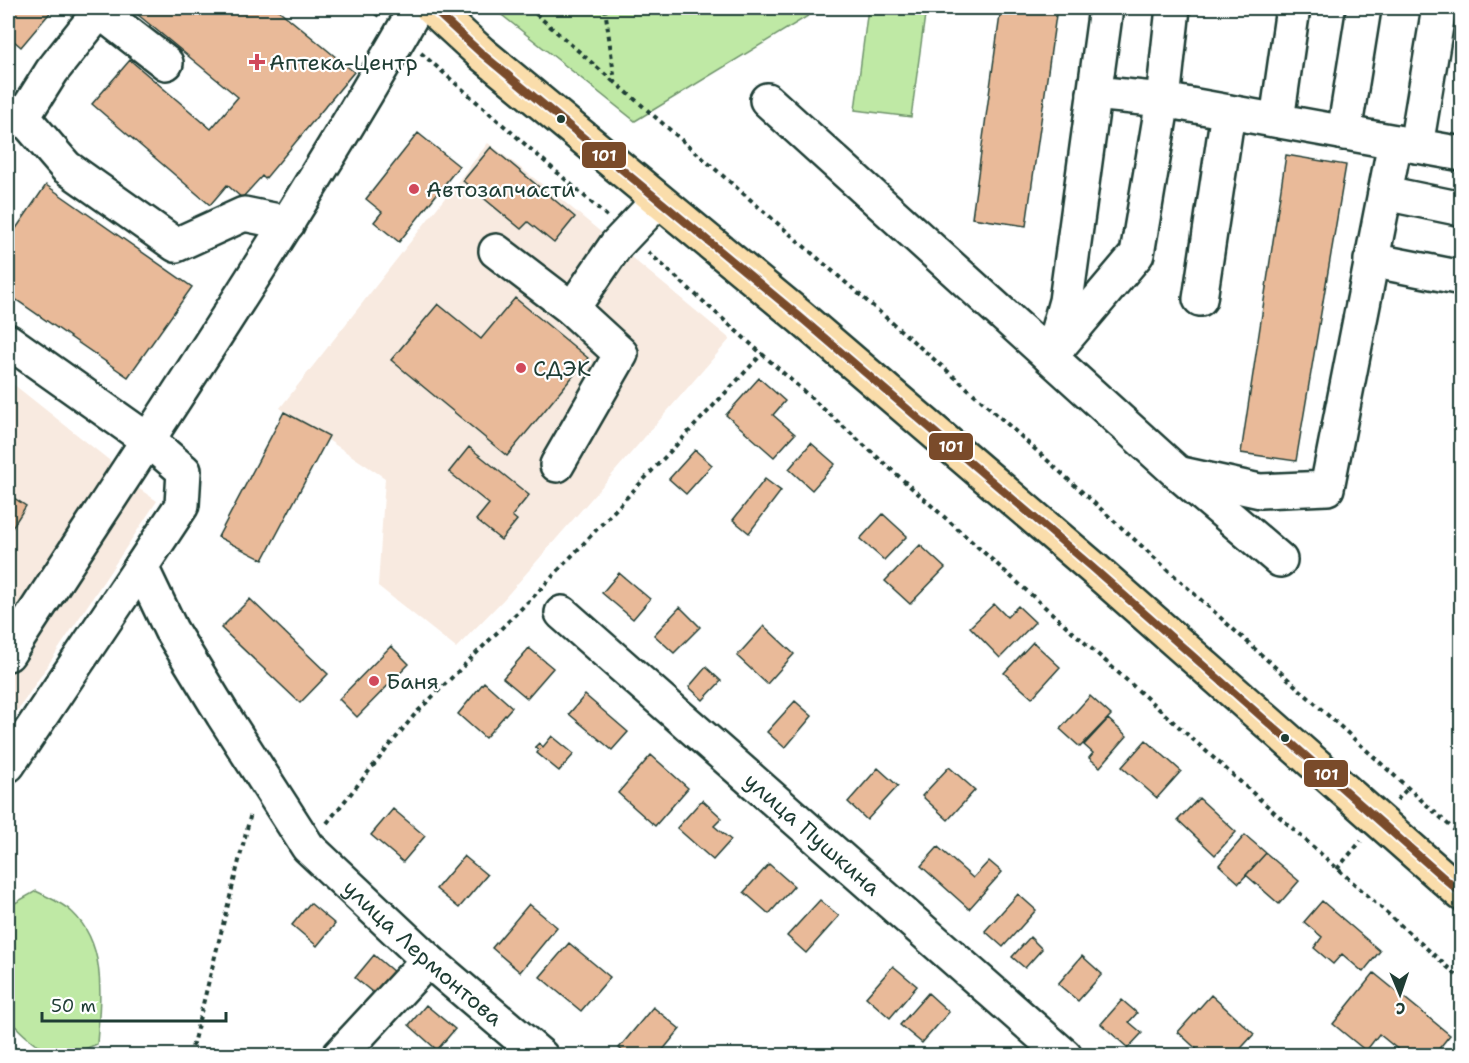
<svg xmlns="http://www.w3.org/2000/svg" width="1469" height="1063" viewBox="0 0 1469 1063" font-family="'Shantell Sans',sans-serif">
<rect width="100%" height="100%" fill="#fff"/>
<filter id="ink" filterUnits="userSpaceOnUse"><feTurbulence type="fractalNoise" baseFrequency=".0167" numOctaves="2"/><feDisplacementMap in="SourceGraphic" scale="12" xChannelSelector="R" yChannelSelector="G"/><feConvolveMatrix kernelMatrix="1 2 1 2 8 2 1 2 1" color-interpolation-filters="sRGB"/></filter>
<g filter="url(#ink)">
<!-- built -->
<path fill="#f8eae0" d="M488,143L556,195L730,339L504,599L456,648L378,586L385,478L280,408Z
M8,380L109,460L138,488L157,501L8,725Z"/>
<!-- green -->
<path fill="#bfe9a5" stroke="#6f936c" stroke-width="1.5" d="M493,8H821L635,121Z
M868,8H926L911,117L855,110Z
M36,891C47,897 63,903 72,912C108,946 100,999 97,1044C56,1063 35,1049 8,1018V907Z"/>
<!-- building -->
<path fill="#e9ba99" stroke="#1f3d34" stroke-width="1.5" d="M8,8H54L21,47L8,36Z
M142,8H276L354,72L265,179L262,176L242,198L227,185L210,205L92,104L130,60L211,129L238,97L137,14Z
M1001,8H1057L1026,226L972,218Z
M418,133L459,166L399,242L374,222L382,212L366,199Z
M491,147L575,217L554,243L528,222L521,229L463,181Z
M1286,155L1346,165L1296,461L1241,453Z
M46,185L192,287L128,377L8,294V240Z
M515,298L588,358L507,456L391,360L438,304L481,339Z
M759,378L785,401L773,415L795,434L774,457L726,415Z
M284,412L329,436L263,560L218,537Z
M811,443L835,464L812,490L789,469Z
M469,447L529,495L512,516L517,520L501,540L476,520L489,504L449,472Z
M695,450L712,465L686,494L669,479Z
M765,479L781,491L749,533L733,520Z
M8,494L26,506L8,534Z
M883,514L907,536L884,560L860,539Z
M920,545L945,568L910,604L885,581Z
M619,573L650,599L633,619L602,593Z
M250,599L328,674L300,703L221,628Z
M994,604L1007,617L1018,606L1035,622L1000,658L970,627Z
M680,607L700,627L674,653L654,635Z
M764,626L794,654L767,684L737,656Z
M1033,642L1060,667L1032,698L1004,673Z
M391,646L409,664L357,717L339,699Z
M529,648L553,668L527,698L503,678Z
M706,667L721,681L703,700L689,687Z
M484,682L512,707L485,738L458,714Z
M585,695L628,732L612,750L569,714Z
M1090,696L1111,715L1080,747L1060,729Z
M795,701L812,716L785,748L767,732Z
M1108,719L1127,736L1100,767L1089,758L1093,753L1084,745Z
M552,736L574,754L559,771L537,753L539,750L535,747L539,743L543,747Z
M1146,740L1181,771L1157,798L1122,767Z
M651,755L688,788L655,826L618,793Z
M949,767L975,790L948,820L922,796Z
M878,768L898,786L867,820L848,802Z
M1199,798L1236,832L1215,855L1178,820Z
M702,800L722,818L714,826L731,840L713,860L677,828Z
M393,809L425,836L403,862L371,835Z
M1245,835L1266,853L1239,883L1219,865Z
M938,847L973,878L989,861L1002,872L969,909L921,866Z
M1266,853L1299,881L1279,904L1246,875Z
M464,856L487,875L459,908L436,889Z
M769,864L794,886L769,914L744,892Z
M1018,894L1036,910L1003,947L985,931Z
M820,900L839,916L806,953L787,936Z
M1322,901L1380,951L1363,972L1342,954L1333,964L1314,948L1322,937L1304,922Z
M310,903L335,924L317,946L292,925Z
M529,904L557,927L520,972L492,948Z
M1030,937L1042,949L1025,968L1012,957Z
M569,943L610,977L581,1011L540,977Z
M374,955L401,978L382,1000L355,978Z
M1082,956L1102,974L1078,1001L1058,984Z
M893,966L917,986L890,1018L866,997Z
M1374,973L1450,1035L1433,1056H1406L1379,1034L1366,1051L1333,1024Z
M928,993L949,1012L922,1043L900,1025Z
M1211,995L1254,1034L1234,1056H1204L1178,1032Z
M1122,1000L1137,1013L1129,1022L1142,1033L1128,1048L1101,1024Z
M426,1005L455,1029L437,1050L409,1025Z
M653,1007L680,1029L658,1056H628L619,1048Z"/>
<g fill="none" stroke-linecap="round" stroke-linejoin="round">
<!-- minor casing -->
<g stroke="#1f3d34" stroke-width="38">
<g id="minor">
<path d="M102,8L52,71L23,117L66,167L176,245L244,214L288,223"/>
<path d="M1173,8L1163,100L1462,154"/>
<path d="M99,11L166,63"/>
<path d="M767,100L1179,474L1280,560"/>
<path d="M1277,120L1293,8"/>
<path d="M1344,133L1364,8"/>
<path d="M1416,146L1439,8"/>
<path d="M1385,193L1462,209"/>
<path d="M496,251L572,309L616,245L658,201"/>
<path d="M1371,260L1457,277"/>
<path d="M1200,299L1228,112"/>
<path id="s1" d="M8,341L149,441L184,471L182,505L141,567L171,630L223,715L308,847L428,960L541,1056"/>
<path d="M1053,347L1066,301L1106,8"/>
<path d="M1050,357L1137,254L1163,100L1094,93"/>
<path d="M557,465L621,354L572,309"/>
<path d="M1182,474L1260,491L1327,488L1395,142"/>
<path id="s2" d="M562,613L1065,1056"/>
<path d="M8,654C147,440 290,229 416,8"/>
<path d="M8,765L141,567"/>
<path d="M339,1056L428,960"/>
</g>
</g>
<!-- major casing -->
<g stroke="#1f3d34" stroke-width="38">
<path id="major" d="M432,8L481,53L799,316L1092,567L1462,894"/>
</g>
<!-- path -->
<path stroke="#1f3d34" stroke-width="4" stroke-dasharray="4.5 4.5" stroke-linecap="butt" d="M368,8L379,16
M529,8L614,82
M605,8L615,82L982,401L1462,837
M421,53L607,216
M648,252L1462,980
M1397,800L1407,789
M327,823L416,713L534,596L763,353
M1337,869L1361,841
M190,1056L251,813"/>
<!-- minor -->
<use href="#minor" stroke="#fff" stroke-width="33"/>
<!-- major -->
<use href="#major" stroke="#faddab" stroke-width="33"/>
<!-- bus-1 casing -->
<g stroke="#fff" stroke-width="12">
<path id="bus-1" d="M432,8L481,53L799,316L1092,567L1462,894"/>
</g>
<!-- bus-1 -->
<use href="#bus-1" stroke="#7a4b2a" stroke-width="8"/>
</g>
</g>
<!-- markers -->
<g fill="#d1495b" stroke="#fff" stroke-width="2">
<path d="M254 53h6v6h6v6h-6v6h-6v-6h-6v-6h6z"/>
<circle cx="414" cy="189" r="6"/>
<circle cx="521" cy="368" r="6"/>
<circle cx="374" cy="681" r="6"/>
</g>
<g fill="#1f3d34" stroke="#fff" stroke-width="2">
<circle cx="561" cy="119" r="5"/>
<circle cx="1285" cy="738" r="5"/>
</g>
<g text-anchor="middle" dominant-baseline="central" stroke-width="4.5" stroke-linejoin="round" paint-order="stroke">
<!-- poi labels -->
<g font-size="22" fill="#1f3d34" stroke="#fff" text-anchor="start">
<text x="269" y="62">Аптека-Центр</text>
<text x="426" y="189">Автозапчасти</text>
<text x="533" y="368">СДЭК</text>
<text x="386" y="681">Баня</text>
</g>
<!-- street labels -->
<g font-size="22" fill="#1f3d34" stroke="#fff">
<text stroke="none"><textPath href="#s2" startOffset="334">улица Пушкина</textPath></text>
<text stroke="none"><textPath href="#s1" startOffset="810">улица Лермонтова</textPath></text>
</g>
</g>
<g stroke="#fff" stroke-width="2">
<rect x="581" y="141" width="46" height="28" rx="6" fill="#7a4b2a"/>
<rect x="928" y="432" width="46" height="29" rx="6" fill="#7a4b2a"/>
<rect x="1303" y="759" width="46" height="29" rx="6" fill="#7a4b2a"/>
</g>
<g font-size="16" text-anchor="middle" font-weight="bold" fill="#fff">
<text x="604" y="161">101</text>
<text x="951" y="452">101</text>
<text x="1326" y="780">101</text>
</g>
<!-- margin -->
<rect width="1469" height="1063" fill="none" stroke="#fff" stroke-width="30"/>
<rect x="15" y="15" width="1439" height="1033" fill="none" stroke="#1f3d34" stroke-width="2" filter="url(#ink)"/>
<!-- north arrow -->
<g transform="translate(1400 994) rotate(178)" stroke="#ffffff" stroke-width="4.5" paint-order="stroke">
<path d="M0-4.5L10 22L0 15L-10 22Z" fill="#1f3d34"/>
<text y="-9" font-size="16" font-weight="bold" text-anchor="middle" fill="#1f3d34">С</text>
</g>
<!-- scale -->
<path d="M42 1012v9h184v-9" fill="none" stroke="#1f3d34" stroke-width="3"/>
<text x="51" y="1012" font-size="18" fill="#1f3d34" stroke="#ffffff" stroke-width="4.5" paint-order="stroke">50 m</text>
</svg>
